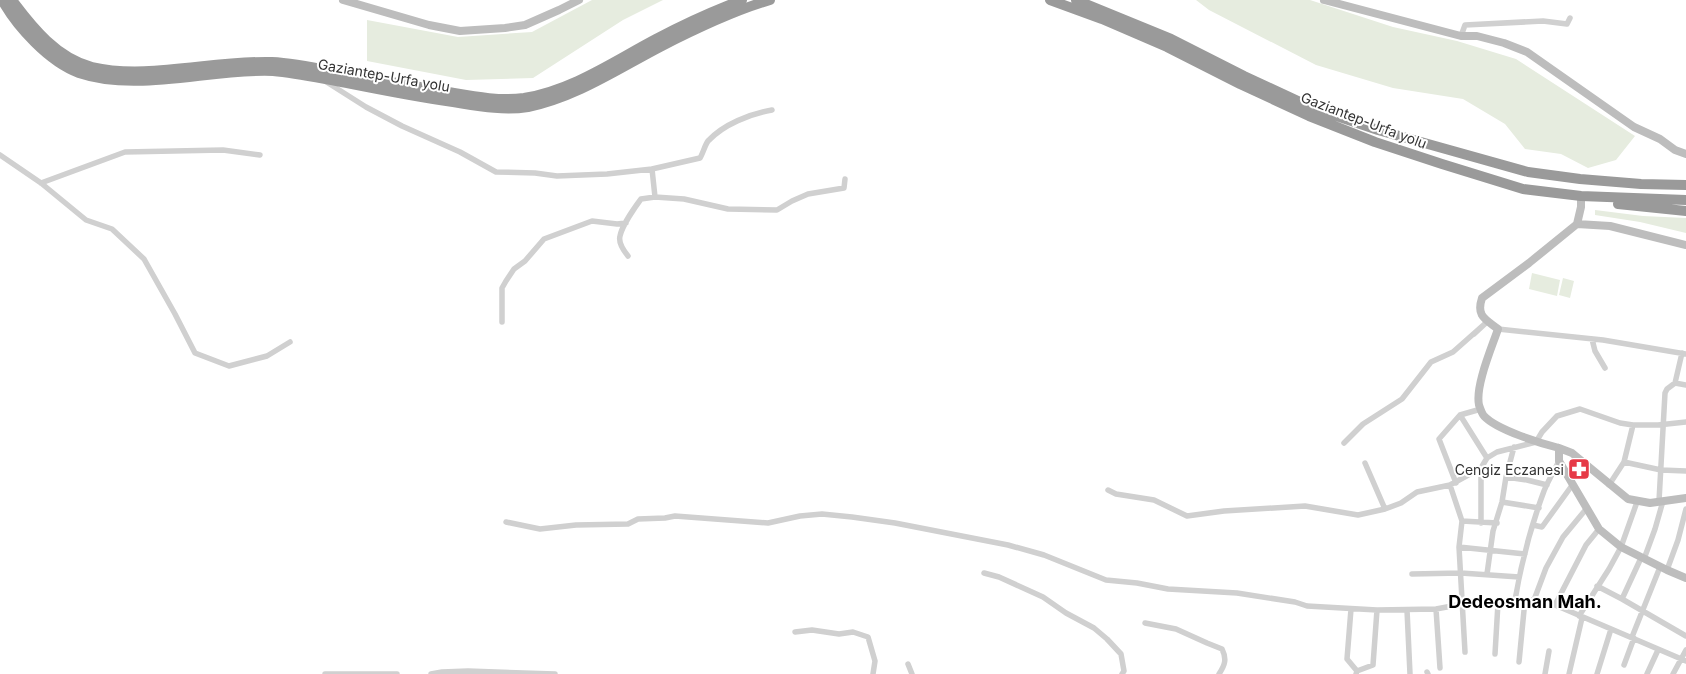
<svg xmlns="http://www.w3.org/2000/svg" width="1686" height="674" viewBox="0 0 1686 674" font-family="Inter,sans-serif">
<rect width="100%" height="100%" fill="#fff"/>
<!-- green -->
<path fill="#e6ecdf" d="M592,0H663L623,20L533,78L466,80L367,61V20L458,37L532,32Z
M1196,0H1310L1393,27L1457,41L1516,59L1635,136L1616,160L1588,168L1561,154L1525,149L1505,124L1463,99L1393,88L1316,65L1209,10Z
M1595,210L1643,216L1686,218V233L1640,222L1595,215Z
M1532,273L1560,280L1557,296L1529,289Z
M1563,278L1574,281L1570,298L1559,295Z"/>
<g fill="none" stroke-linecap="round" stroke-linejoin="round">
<!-- street -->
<path stroke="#d0d0d0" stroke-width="5.5" d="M1461,36L1465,25L1543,21L1567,24L1570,18
M325,81L366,107L402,126L460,152L496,172L535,173L557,176L607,174L652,169L655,197
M0,155L41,183L86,220L112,229L144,259L175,314L195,353L229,366L267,356L290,342
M652,169L700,158C703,153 705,145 708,141C724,124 750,114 772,110
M41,183L125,152L223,150L260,155
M628,256C624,251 618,243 620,236C622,226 635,207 641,199L655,197L684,199L728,209L777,210L792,201L808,194L844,188L845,179
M502,322V288L506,281L514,269L525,261L544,239L592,221L617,224L626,223
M1498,329L1603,340L1686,354
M1592,339L1595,351L1605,368
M1675,383L1686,385
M1460,415L1487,458
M1344,443L1363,424L1402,399L1431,362L1453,352L1488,321L1474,334
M1624,462L1633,425
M1365,463L1385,509
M1481,468V523
M1506,477L1527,480L1547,485
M1456,483L1439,439L1460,415L1481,409
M1450,485L1462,521L1459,547L1465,652
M1609,485L1624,462L1661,470L1686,471
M1108,490L1116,494L1154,500L1187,516L1224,511L1305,506L1358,515L1385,509L1401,503L1417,492L1450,485L1481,468L1487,458L1497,452L1536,442L1542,432L1557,416L1580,409L1620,423L1633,425H1658L1686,422
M1659,501L1665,393L1667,389L1675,383L1682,353
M1502,502L1539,508
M1462,521L1497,523
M506,522L540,529L576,525L628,524L638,519L665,518L675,516L768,523L800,516L822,514L852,517L895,523L1008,545L1044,555L1106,580L1137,583L1168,589L1237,593L1295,602L1307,606L1377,610L1436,609L1463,604L1515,600H1534L1555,605L1686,661
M1533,525L1542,527L1573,484
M1459,547L1525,554
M1644,559L1655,529L1663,501
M1667,570L1678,540L1686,509
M984,573L999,577L1043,597L1066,613L1094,628L1107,639L1121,654L1124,671L1122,674
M1412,574L1461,573L1519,577
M1487,574L1493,531L1502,502L1506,477L1514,447
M1597,586L1622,599L1641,558
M1622,599L1686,636
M1515,600C1521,564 1531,526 1544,491C1548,481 1554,471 1559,461
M1534,600L1546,568L1563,537L1587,508
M1555,605L1586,545L1599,529
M1351,609L1347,659L1357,671L1356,674
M1436,609L1440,668
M1407,610L1410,674
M1579,616L1609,569L1621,547L1637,502
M1145,623L1176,629L1207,643L1222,649C1227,659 1225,665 1219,674
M795,632L812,630L839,634L853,632L868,637L875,661L873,674
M1632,637L1660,567
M1495,654L1498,603
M1519,662L1525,600
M908,664L912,674
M1624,665L1634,638
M1357,671L1373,665L1377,610
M1427,672L1428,674
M325,674H397
M431,674L442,672L468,671L555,674
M1545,674L1549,651
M1569,674L1582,618
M1597,674L1611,629
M1647,674L1658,650
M1673,674L1686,650"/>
<!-- secondary -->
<path stroke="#bdbdbd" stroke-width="8" d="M343,0L429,25L460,31L505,28L525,25L559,10L579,0
M1324,0L1461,36H1477L1504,43L1527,52L1634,127L1660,139L1675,150L1686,154
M1577,224L1610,226L1686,245
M1559,448C1540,443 1497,430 1484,416C1482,414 1480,408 1479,405C1475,386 1492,347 1498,329C1485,319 1476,316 1482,298L1529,263L1577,224L1581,207V196
M1686,498L1650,503L1628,499L1572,453L1559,448V461L1599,529L1621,547L1667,570L1686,578"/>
<!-- highway -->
<path stroke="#9a9a9a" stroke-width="10" d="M2,0C17,27 49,62 79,73C138,93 212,68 273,71C298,73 323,79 347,83C382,90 418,97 453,102C478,106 503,111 528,107C576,97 616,70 660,47C695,29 732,11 770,0
M12,0C33,28 57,58 92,67C146,80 215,60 272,62C297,63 321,69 346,74C382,80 418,87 454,93C477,97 501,101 524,98C573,90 614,61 656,39C684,24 713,11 742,0
M1050,0L1102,19L1167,47L1240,84L1309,116L1375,142L1442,164L1523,189L1581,196L1686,200
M1076,0L1171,39L1244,76L1313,108L1378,130L1528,172L1580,179L1641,184L1686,185
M1618,204L1686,211"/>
</g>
<!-- icons -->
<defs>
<g id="pharmacy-square" transform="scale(1.15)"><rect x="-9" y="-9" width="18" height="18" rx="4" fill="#e63946" stroke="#fff"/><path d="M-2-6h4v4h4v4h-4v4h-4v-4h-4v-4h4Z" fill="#fff"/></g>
</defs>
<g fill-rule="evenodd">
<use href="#pharmacy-square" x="1579" y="469"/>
</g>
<g text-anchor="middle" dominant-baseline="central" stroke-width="4" stroke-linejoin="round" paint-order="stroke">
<!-- street labels -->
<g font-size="14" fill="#333" stroke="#fff">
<text transform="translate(384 75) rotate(10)">Gaziantep-Urfa yolu</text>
<text transform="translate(1364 120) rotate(21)">Gaziantep-Urfa yolu</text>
</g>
<!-- poi labels -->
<g font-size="14" fill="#333" stroke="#fff" text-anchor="end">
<text x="1564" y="469">Cengiz Eczanesi</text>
</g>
<!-- district labels -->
<g font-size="18" font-weight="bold" fill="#000" stroke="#fff">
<text x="1525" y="601">Dedeosman Mah.</text>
</g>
</g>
</svg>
